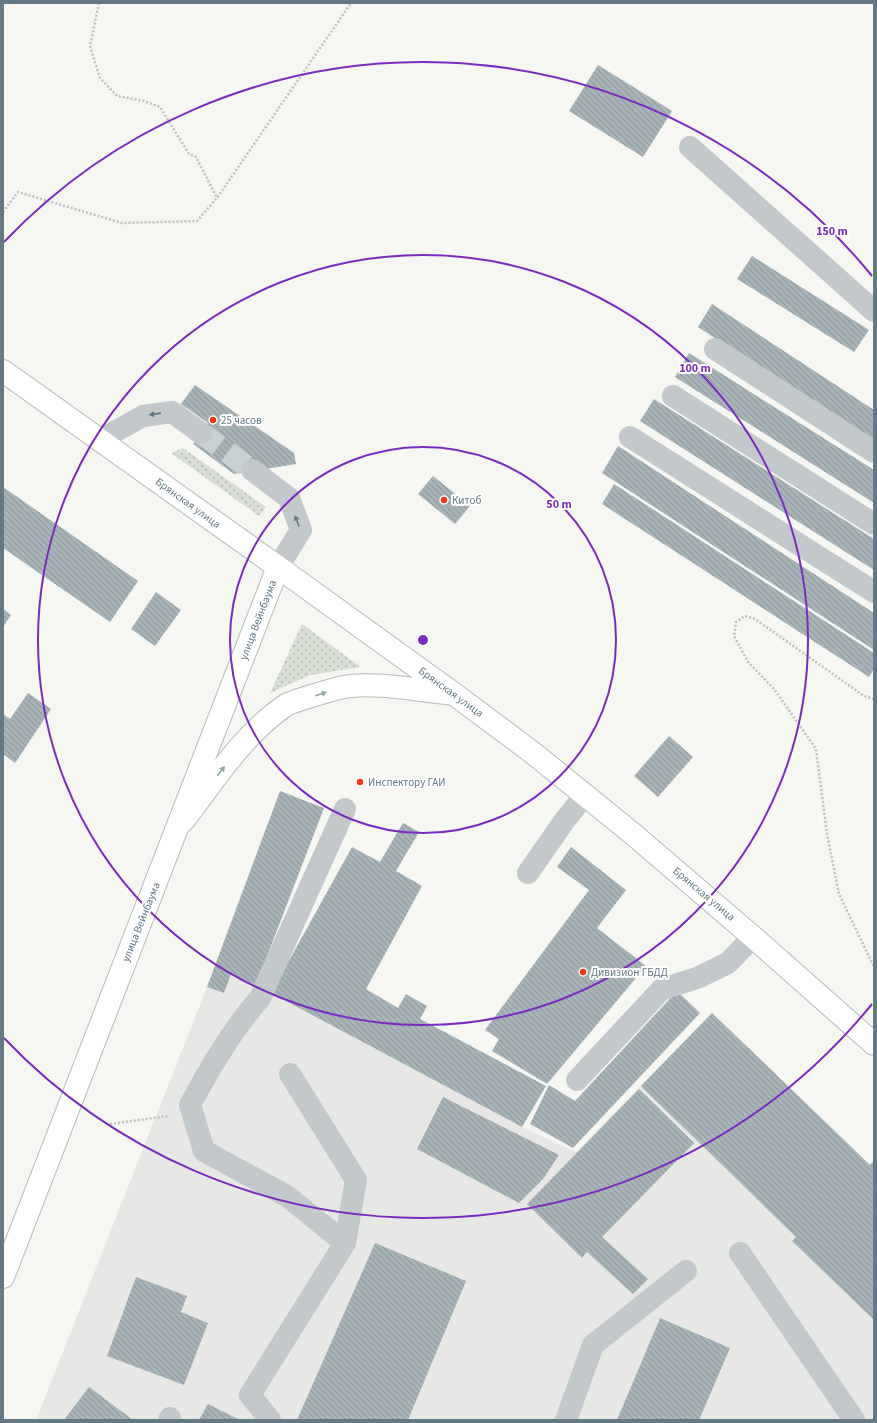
<svg xmlns="http://www.w3.org/2000/svg" width="877" height="1423" viewBox="0 0 877 1423" font-family="'Source Sans 3',sans-serif">
<defs>
<pattern id="grass-dots" width="8" height="8" patternUnits="userSpaceOnUse"><rect width="8" height="8" fill="#d8ded3"/><path d="M2 2h.1M6 6h.1" fill="none" stroke="#b3b9b1" stroke-width="1.8" stroke-linecap="round"/></pattern>
<pattern id="building-back-hatch" width="6" height="6" patternUnits="userSpaceOnUse"><rect width="6" height="6" fill="#a7b3b7"/><path d="M-1 5l2 2M0 0l6 6M5-1l2 2" fill="none" stroke="#8c979a"/></pattern>
</defs>
<rect width="100%" height="100%" fill="#f6f6f2"/>
<!-- built -->
<path fill="#e7e8e6" d="M231,974L271,993L522,1127L576,1152L712,1013L870,1165L874,1160V1420H36L207,987L224,993Z"/>
<!-- grass -->
<path fill="url(#grass-dots)" d="M183,448L266,507L259,516L171,453Z
M302,624L361,667L310,675L270,693Z"/>
<!-- building -->
<path fill="url(#building-back-hatch)" d="M598,65L672,111L643,157L569,111Z
M752,256L869,330L854,352L737,279Z
M712,304L874,410V442L698,327Z
M689,353L874,470V503L675,377Z
M195,385L294,453L296,464L234,474L193,444L208,423L181,404Z
M654,399L874,539V570L640,421Z
M618,446L874,613V650L602,473Z
M433,476L470,506L455,524L418,494Z
M614,484L874,653V669L869,677L602,504Z
M3,487L138,581L110,622L3,548Z
M156,592L181,610L155,646L131,629Z
M3,609L11,615L3,627Z
M28,693L51,709L15,763L3,754V714L10,719Z
M669,736L693,757L658,797L634,776Z
M280,791L324,808L256,985L231,974L224,993L207,987Z
M403,823L419,832L396,871L422,886L366,989L398,1008L406,994L427,1006L420,1019L546,1086L522,1127L271,993L352,847L380,862Z
M571,847L626,890L597,928L646,966L547,1084L492,1051L499,1039L485,1030L589,890L557,867Z
M677,991L700,1013L573,1148L530,1124L549,1085L575,1101Z
M712,1013L870,1165L874,1160V1320L792,1241L796,1237L641,1086Z
M639,1089L694,1143L602,1237L648,1279L633,1294L587,1252L582,1258L527,1204Z
M443,1097L559,1155L543,1179L519,1203L417,1149Z
M375,1243L466,1281L408,1420H297Z
M136,1277L187,1296L181,1312L208,1323L184,1385L107,1356Z
M660,1318L730,1348L699,1420H617Z
M89,1387L133,1420H64Z
M208,1404L240,1420H199Z"/>
<g fill="none" stroke-linecap="round" stroke-linejoin="round">
<!-- minor-tunnel -->
<path stroke="#cad1d2" stroke-width="22" stroke-dasharray="22 11" stroke-linecap="butt" d="M201,433L252,470"/>
<!-- major casing -->
<g stroke="#b6bbbe" stroke-width="24">
<path id="major" d="M278,567L454,694L533,753L633,834L753,937L874,1044
M183,821C214,781 243,734 286,705C293,701 334,689 344,687C373,681 422,691 453,694"/>
</g>
<!-- highway casing -->
<g stroke="#b5babc" stroke-width="24">
<path id="highway" d="M3,371L278,567C188,804 93,1040 3,1277"/>
</g>
<!-- path -->
<path stroke="#bfc1c3" stroke-width="2.5" stroke-dasharray="2 2" stroke-linecap="butt" d="M99,3L90,46L100,78L117,96L144,101L160,107L189,154L196,157L217,198
M3,212L18,192L122,223L197,221L217,198L351,3
M874,699L864,696L755,619L745,616L736,622L734,636L748,662L774,689L816,749L827,834L839,894L874,967
M110,1124L169,1116"/>
<!-- minor -->
<path stroke="#c3c8cb" stroke-width="22" d="M690,147L874,311
M715,349L874,452
M673,396L874,524
M630,437L874,592
M100,440L143,416L172,412L201,433
M252,470L289,498L301,530L278,567
M528,873L565,820L585,795
M577,1080L662,989L697,978L728,963L753,937
M345,1243L287,1196L204,1151L190,1105C210,1067 232,1030 260,998L345,809
M740,1253L854,1420
M169,1420L170,1418
M270,1420L250,1395L345,1243L356,1180L290,1074
M566,1420L593,1345L686,1271"/>
<!-- major -->
<use href="#major" stroke="#fff" stroke-width="22"/>
<!-- highway -->
<use href="#highway" stroke="#fff" stroke-width="22"/>
</g>
<!-- one-way arrows -->
<defs><path id="oneway-solid" d="M-6-.8H1V-3.2L6.5 0L1 3.2V.8H-6Z"/></defs>
<g fill="#637a86">
<use href="#oneway-solid" transform="translate(155 414) rotate(172)"/>
<use href="#oneway-solid" transform="translate(297 521) rotate(-110)"/>
</g>
<g fill="#92a2aa">
<use href="#oneway-solid" transform="translate(321 694) rotate(-17)"/>
<use href="#oneway-solid" transform="translate(221 771) rotate(-52)"/>
</g>
<!-- distance rings -->
<g fill="none" stroke="#7b2cbf" stroke-width="2">
<circle cx="423" cy="640" r="193"/>
<circle cx="423" cy="640" r="385"/>
<path d="M872 1004A578 578 0 0 1 4 1038M4 242A578 578 0 0 1 872 276"/>
</g>
<!-- markers -->
<g fill="#f03719" stroke="#fff" stroke-width="1.5">
<circle cx="213" cy="420" r="4"/>
<circle cx="444" cy="500" r="4"/>
<circle cx="360" cy="782" r="4"/>
<circle cx="583" cy="972" r="4"/>
</g>
<g text-anchor="middle" dominant-baseline="central" stroke-width="4" stroke-linejoin="round" paint-order="stroke">
<!-- poi labels -->
<g font-size="11" fill="#637a86" stroke="#fff" text-anchor="start">
<text x="221" y="420">25 часов</text>
<text x="452" y="500">Китоб</text>
<text x="368" y="782">Инспектору ГАИ</text>
<text x="591" y="972">Дивизион ГБДД</text>
</g>
<!-- street labels -->
<g font-size="11" fill="#637a86" stroke="#fff">
<text transform="translate(188 503) rotate(36)">Брянская улица</text>
<text transform="translate(258 620) rotate(-69)">улица Вейнбаума</text>
<text transform="translate(451 692) rotate(36)">Брянская улица</text>
<text transform="translate(704 894) rotate(40)">Брянская улица</text>
<text transform="translate(141 922) rotate(-68)">улица Вейнбаума</text>
</g>
</g>
<circle cx="423" cy="640" r="6" fill="#7b2cbf" stroke="#fff" stroke-width="2"/>
<g font-size="12" text-anchor="middle" font-weight="bold" fill="#7b2cbf" stroke="#fff" stroke-width="4" stroke-linejoin="round" paint-order="stroke">
<text x="832" y="235">150 m</text>
<text x="695" y="372">100 m</text>
<text x="559" y="508">50 m</text>
</g>
<!-- border -->
<rect width="877" height="1423" fill="none" stroke="#637a86" stroke-width="8"/>
</svg>
